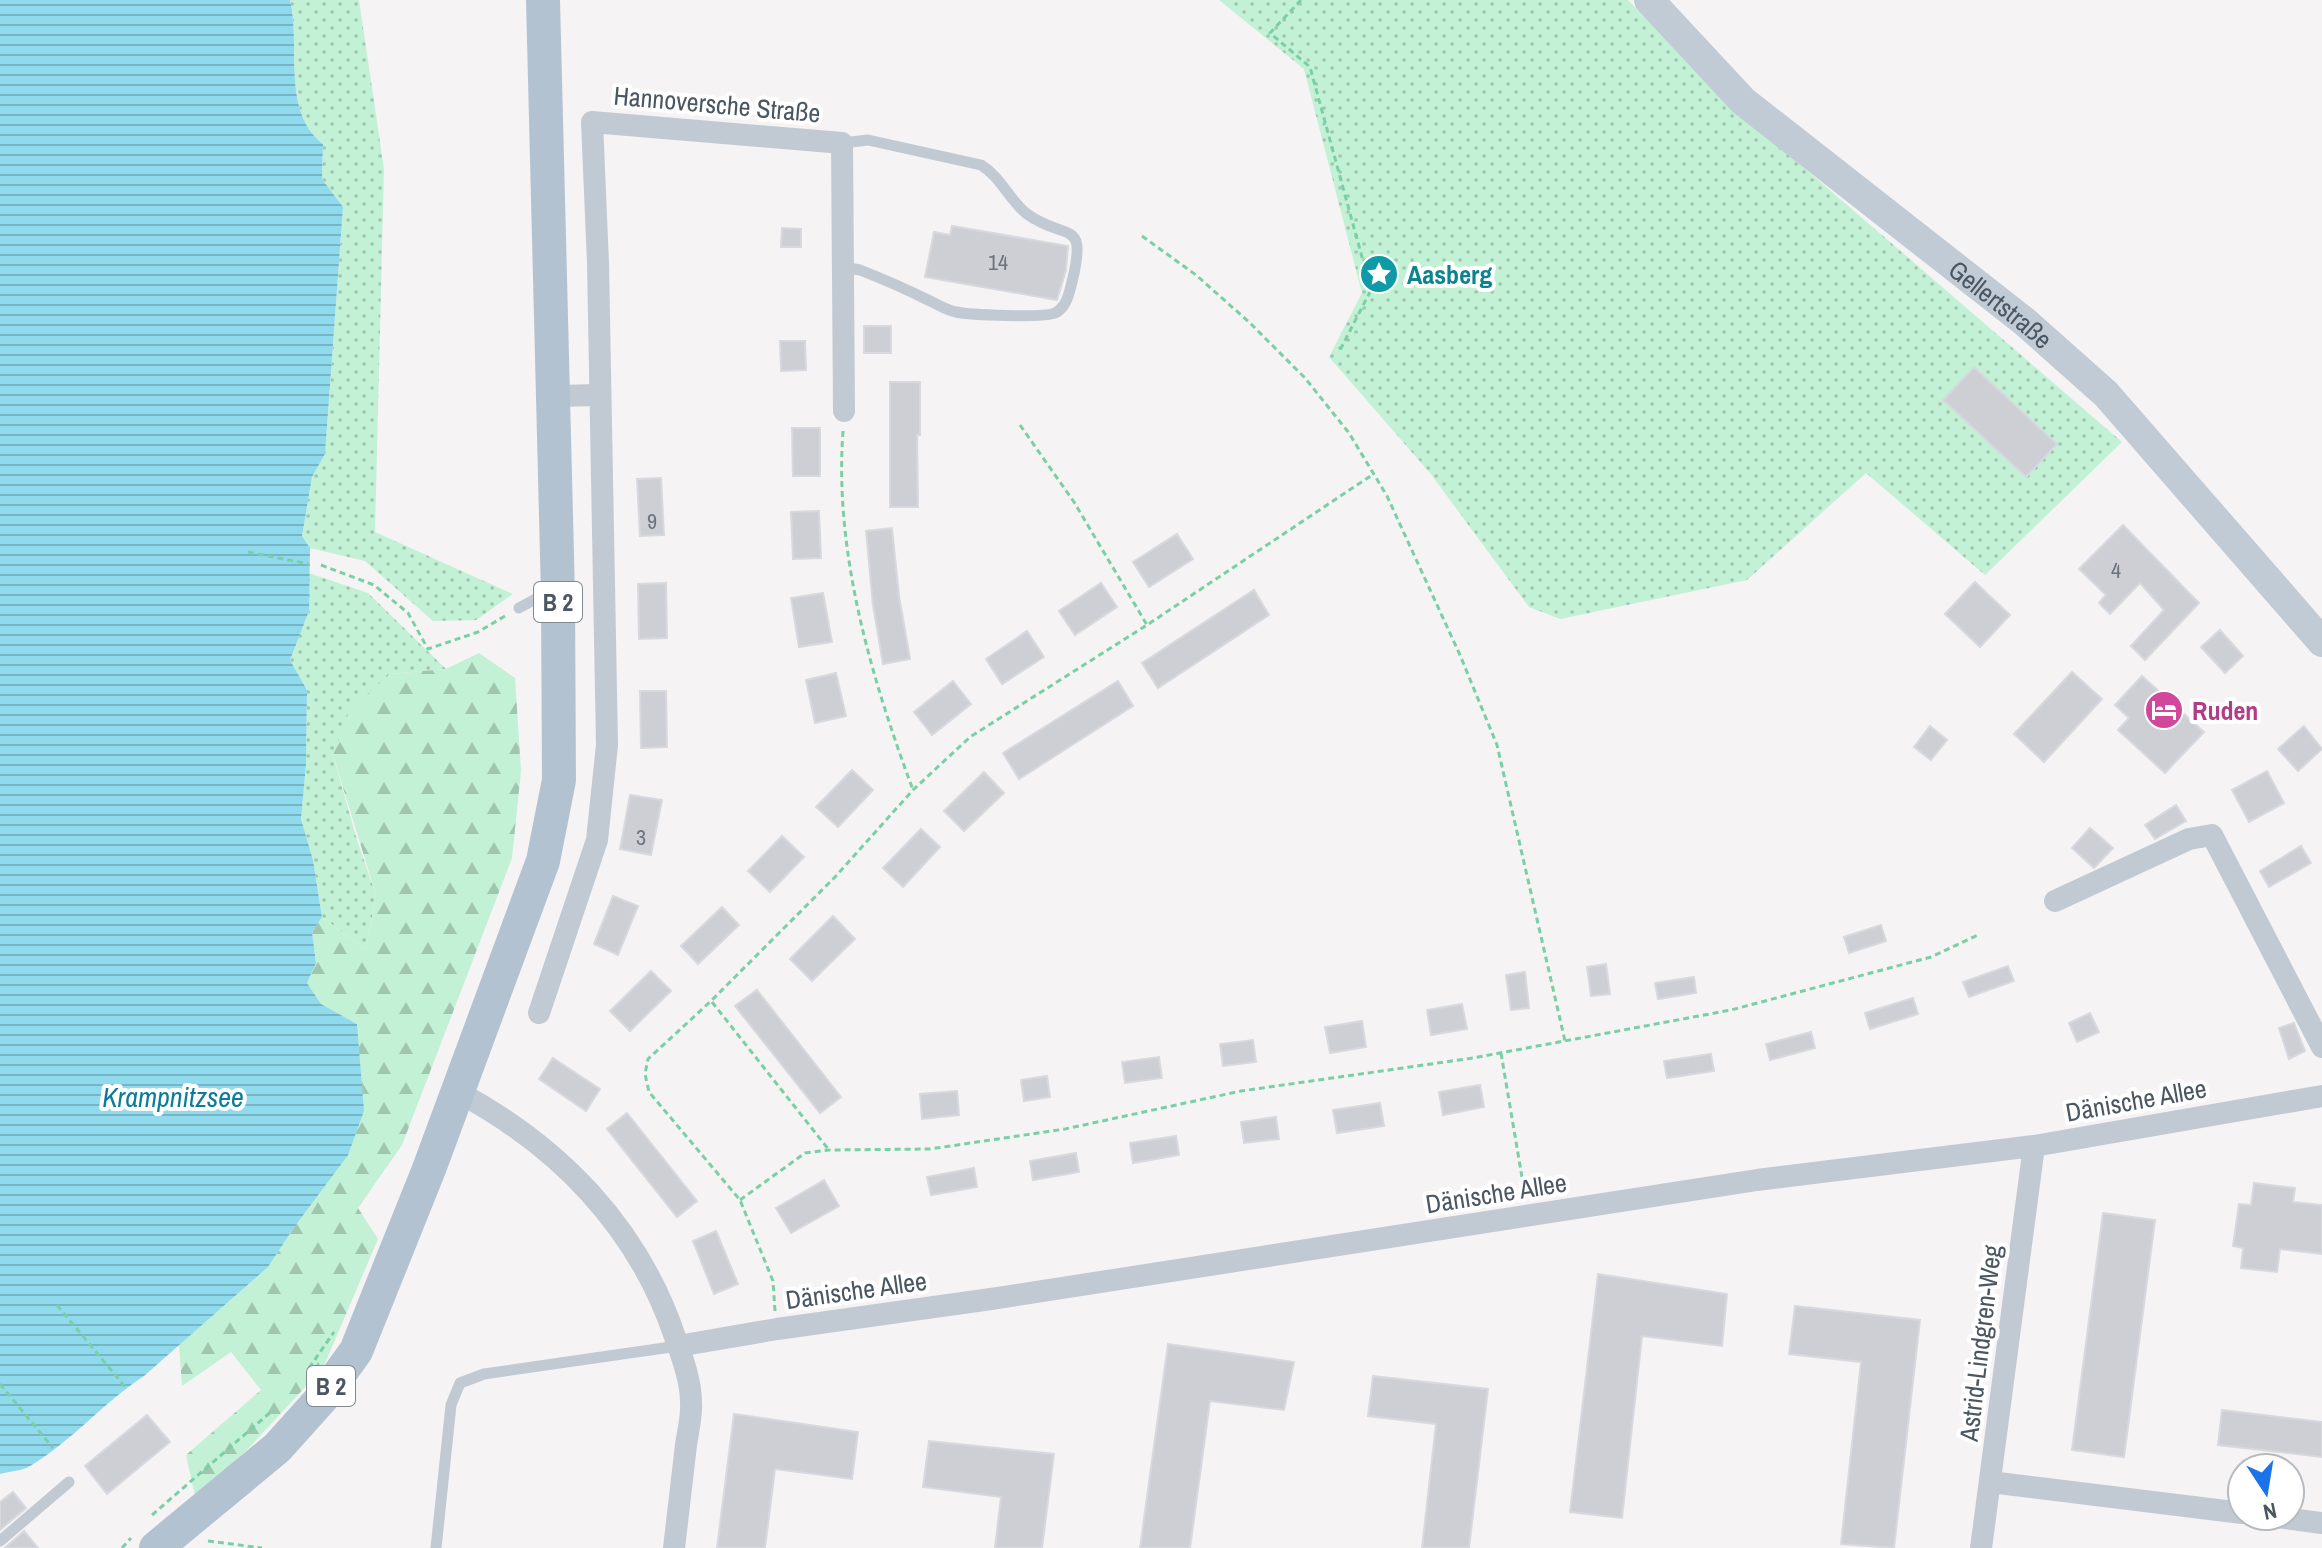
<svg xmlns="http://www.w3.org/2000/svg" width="2322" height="1548" viewBox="0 0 2322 1548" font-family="'Archivo Narrow',sans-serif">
<defs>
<pattern id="grass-dots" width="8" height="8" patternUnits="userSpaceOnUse" patternTransform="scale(2)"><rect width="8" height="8" fill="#c3f1d5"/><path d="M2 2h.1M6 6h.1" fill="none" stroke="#a0c6b0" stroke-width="1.8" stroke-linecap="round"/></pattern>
<pattern id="forest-firs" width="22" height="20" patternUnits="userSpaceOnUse" patternTransform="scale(2)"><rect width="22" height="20" fill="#c3f1d5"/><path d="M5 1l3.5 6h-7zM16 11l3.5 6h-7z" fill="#a0c6b0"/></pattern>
<pattern id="water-rules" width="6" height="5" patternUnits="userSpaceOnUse" patternTransform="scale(2)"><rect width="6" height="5" fill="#90daee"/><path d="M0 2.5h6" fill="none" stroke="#78b4c4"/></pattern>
</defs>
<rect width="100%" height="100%" fill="#f5f3f3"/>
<!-- grass -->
<path fill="url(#grass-dots)" d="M290,0H359L384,169L375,532L513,594L476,620L433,621L365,561L310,548L302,536L312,477L325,454L343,207L322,179L323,144C281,111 301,46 290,0Z
M1219,0H1628L1723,98L2122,442L1985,575L1866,473L1747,580L1560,619L1529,607L1430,473L1329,357L1362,293L1304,69Z
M309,573L368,593L446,669L390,674L333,755L357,840L376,895L366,950L322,917L313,860L301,819L306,765L307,690L290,660L309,611Z"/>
<!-- forest -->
<path fill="url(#forest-firs)" d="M479,653L515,678L521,771L512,858L402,1145L358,1208L378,1239L323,1368L244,1453L195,1496L186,1455L261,1390L231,1352L182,1386L179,1345L268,1267L295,1226L357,1024L321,1004L307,983L316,963L312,932L322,917L366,950L376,895L333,755L350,709L390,674L446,669Z"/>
<!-- water -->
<path fill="url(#water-rules)" d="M0,0H290C301,46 281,111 323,144L322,179L343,207L325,454L312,477L302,536L310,548L309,611L290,660L307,690L306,765L301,819L313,860L322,917L312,932L316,963L307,983L321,1004L357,1024L364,1111L348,1155L295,1226L268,1267L144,1376C104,1402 72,1441 30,1466C22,1471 10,1471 0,1474Z"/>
<!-- building -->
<path fill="#cdcfd5" stroke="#d7d9de" stroke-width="2" d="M952,226L1068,246L1066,270L1057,300L925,277L934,232L950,235Z
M782,228L801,229V247H781Z
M864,326H891V353H864Z
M780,341H805L806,370L781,371Z
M1974,367L2057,444L2026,477L1943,400Z
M890,382H920V435H917L918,507H890Z
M792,428H820V476H793Z
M661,478L664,535L640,536L637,479Z
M819,511L821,558L793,559L791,512Z
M2123,525L2199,603L2145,660L2131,646L2164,610L2140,583L2110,614L2099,603L2106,595L2079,569Z
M892,528L899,596L910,659L883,664L873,605L866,531Z
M1177,534L1193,559L1149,587L1133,562Z
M1975,582L2010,615L1980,647L1945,614Z
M666,583L667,638L639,639L638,584Z
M1101,583L1117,607L1075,635L1059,611Z
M1254,590L1269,615L1158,688L1142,663Z
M823,593L832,642L799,647L791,598Z
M2220,630L2243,656L2225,673L2201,647Z
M1027,631L1044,657L1002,684L986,659Z
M2072,672L2102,699L2044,762L2014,734Z
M836,673L846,716L815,723L806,680Z
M2142,676L2204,732L2165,773L2118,730L2129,718L2115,705Z
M953,681L971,704L932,735L914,712Z
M1118,681L1133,706L1019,779L1003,753Z
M640,691H666L667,747L641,748Z
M1930,726L1947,740L1931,760L1914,747Z
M2304,726L2322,749L2298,771L2278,749Z
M852,770L873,790L838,827L816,807Z
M2267,771L2284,803L2249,822L2232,790Z
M984,772L1004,793L964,831L944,811Z
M630,795L662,800L651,855L620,849Z
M2176,805L2186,821L2155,839L2145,825Z
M2090,828L2113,848L2094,868L2072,848Z
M921,829L940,847L903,887L883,868Z
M782,836L804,857L770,892L748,871Z
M2301,846L2311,863L2269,887L2260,871Z
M613,896L638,906L618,955L594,944Z
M722,907L739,925L698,964L681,946Z
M833,916L855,939L812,981L790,959Z
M1881,925L1886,941L1849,953L1844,937Z
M1606,964L1610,994L1591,996L1587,967Z
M2008,966L2014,981L1969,997L1963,982Z
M651,971L671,991L630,1031L610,1011Z
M1525,972L1529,1008L1511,1010L1506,975Z
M1694,977L1696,993L1658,999L1655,983Z
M757,990L841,1097L820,1113L735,1006Z
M1913,998L1918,1014L1870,1029L1865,1013Z
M1462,1004L1467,1029L1431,1035L1427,1010Z
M2090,1013L2099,1032L2077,1042L2069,1023Z
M1362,1021L1366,1047L1330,1053L1325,1027Z
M2294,1023L2305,1051L2289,1059L2279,1028Z
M1811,1032L1815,1048L1770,1060L1766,1044Z
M1253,1040L1256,1062L1223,1066L1220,1044Z
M1711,1054L1714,1071L1667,1078L1664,1061Z
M1159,1057L1162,1078L1125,1083L1122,1062Z
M553,1058L600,1089L586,1111L539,1079Z
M1047,1076L1050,1097L1024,1101L1021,1080Z
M1480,1085L1484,1107L1443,1115L1439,1092Z
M957,1091L959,1115L922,1119L920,1094Z
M1380,1103L1384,1126L1337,1133L1333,1110Z
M627,1113L697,1201L677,1217L607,1129Z
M1276,1117L1279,1139L1244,1143L1241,1122Z
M1176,1136L1179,1155L1133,1163L1130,1143Z
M1076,1153L1079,1172L1033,1180L1030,1161Z
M974,1168L977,1187L931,1195L927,1177Z
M824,1180L839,1206L791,1233L776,1208Z
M2254,1183L2295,1188L2293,1202L2322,1205V1254L2280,1249L2277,1272L2241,1268L2243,1248L2233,1246L2239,1204L2251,1205Z
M2103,1213L2155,1220L2124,1457L2072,1450Z
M716,1231L738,1284L714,1294L693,1241Z
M1598,1274L1727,1294L1722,1346L1642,1336L1622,1518L1570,1512Z
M1795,1306L1920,1320L1894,1548L1841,1544L1861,1362L1789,1354Z
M1168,1344L1294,1362L1284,1410L1210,1401L1190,1548H1140Z
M1373,1376L1488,1389L1469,1548H1422L1436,1424L1368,1416Z
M2222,1410L2322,1422V1457L2218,1445Z
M734,1414L858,1432L852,1479L775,1469L765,1548H717Z
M147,1415L170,1442L107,1494L85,1466Z
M929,1441L1054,1454L1042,1548H995L1001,1497L923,1487Z
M13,1492L26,1508L0,1530V1502Z
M24,1531L38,1548H5L6,1547Z"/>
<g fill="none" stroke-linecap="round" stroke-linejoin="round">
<!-- path -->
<path stroke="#7ad0a6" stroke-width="3" stroke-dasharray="6 4" stroke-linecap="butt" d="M1301,0L1270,33L1310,67L1371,290L1339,352
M1142,236L1196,275L1249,322L1305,378L1349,433L1387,496L1460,655L1497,745L1565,1041
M1020,425L1074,502L1147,625
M843,431C834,552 871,677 913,790
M248,552L309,564
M321,565L374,585L408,613L428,649L478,632L505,616
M712,1002L829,1150
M1501,1053L1525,1195
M740,1200L805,1153L829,1150L930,1149L1065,1129L1241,1091L1473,1058L1731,1010L1931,957L1978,935
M57,1305L126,1388
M775,1311L773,1281L740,1200L649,1092L645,1074L648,1059L711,1001L835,877L913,790L970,737L1147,625L1372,475
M309,1368L334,1332
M0,1384L53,1448
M152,1515L273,1410
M208,1541L262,1548
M122,1548L131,1538"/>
<!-- lane -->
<path stroke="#c1cad2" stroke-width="11" d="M842,143L868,140L981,165C1001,177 1009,200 1027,214C1066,242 1088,217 1072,282C1069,293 1067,307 1055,313C1043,318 970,315 956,312C946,310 937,304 928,300C906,289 883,279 860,270L843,267
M519,608L541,596L554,595
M0,1541L69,1482
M436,1548L451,1405L460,1383L484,1374L678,1346"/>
<!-- street -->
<path stroke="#c1cad2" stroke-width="22" d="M553,396L600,395
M2055,901L2189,839L2212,835L2322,1047
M539,1013L597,840L607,745L598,263L592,122L842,143L844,411
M458,1092C559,1146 638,1227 675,1337C682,1357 691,1381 691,1402C692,1416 688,1431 686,1445C682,1479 678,1514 674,1548
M678,1346L777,1329L991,1299L1757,1180L2034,1146L2322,1096
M1990,1482L2242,1513
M2269,1516L2322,1523
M1981,1548L2034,1146"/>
<!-- secondary -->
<path stroke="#c1cbd6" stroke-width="30" id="s1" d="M1649,0L1743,101L2025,322L2106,394L2322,642"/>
<!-- primary -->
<path stroke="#b3c2d1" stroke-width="34" d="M156,1548L277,1448L322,1398L356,1351L429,1169L543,861L559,780L558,595L543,0"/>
</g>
<!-- icons -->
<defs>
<g id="sight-disc" transform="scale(2)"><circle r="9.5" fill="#0f9aa8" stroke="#fff"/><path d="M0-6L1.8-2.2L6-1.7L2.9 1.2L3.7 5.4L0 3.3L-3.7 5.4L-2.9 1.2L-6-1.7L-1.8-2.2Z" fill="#fff"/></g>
<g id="hotel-disc" transform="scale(2)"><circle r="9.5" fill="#d1479c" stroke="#fff"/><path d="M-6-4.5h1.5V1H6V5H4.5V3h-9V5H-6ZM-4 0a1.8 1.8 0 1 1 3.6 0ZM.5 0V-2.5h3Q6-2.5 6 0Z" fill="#fff"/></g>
</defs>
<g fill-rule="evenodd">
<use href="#sight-disc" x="1379" y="274"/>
<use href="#hotel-disc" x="2164" y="710"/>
</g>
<g text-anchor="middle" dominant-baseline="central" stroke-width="8" stroke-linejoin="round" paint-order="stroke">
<!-- number labels -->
<g font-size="22" fill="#6b747e">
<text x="998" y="262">14</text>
<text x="652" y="521">9</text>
<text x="2116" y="570">4</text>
<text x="641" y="837">3</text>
</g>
<!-- shield labels -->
<g fill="#fff" stroke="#808990" stroke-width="2">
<rect x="534" y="582" width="48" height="40" rx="6"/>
<rect x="307" y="1366" width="48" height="40" rx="6"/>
</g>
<g font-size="24" font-weight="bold" fill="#4a5661">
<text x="558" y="602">B 2</text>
<text x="331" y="1386">B 2</text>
</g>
<!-- street labels -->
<g font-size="26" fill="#4a5661" stroke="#fff">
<text transform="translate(717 104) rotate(5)">Hannoversche Straße</text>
<text stroke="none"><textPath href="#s1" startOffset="466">Gellertstraße</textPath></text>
<text transform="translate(2136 1100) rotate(-10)">Dänische Allee</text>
<text transform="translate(1496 1193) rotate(-9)">Dänische Allee</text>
<text transform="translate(856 1290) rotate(-8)">Dänische Allee</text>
<text transform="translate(1980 1343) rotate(-83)">Astrid-Lindgren-Weg</text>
</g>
<!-- culture labels -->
<g font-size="26" font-weight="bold" fill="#0d838f" stroke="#fff" text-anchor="start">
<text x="1407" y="274">Aasberg</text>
</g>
<!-- hotel labels -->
<g font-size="26" font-weight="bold" fill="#b23c85" stroke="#fff" text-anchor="start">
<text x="2192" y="710">Ruden</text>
</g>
<!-- water labels -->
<g font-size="28" font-style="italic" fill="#0c7c9b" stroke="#fff">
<text x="173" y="1097">Krampnitzsee</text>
</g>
</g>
<!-- north arrow -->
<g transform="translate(2266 1492) rotate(168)"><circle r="38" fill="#ffffff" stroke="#b7bbc0" stroke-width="2"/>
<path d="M0-6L14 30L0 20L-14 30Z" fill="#1a73e8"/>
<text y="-12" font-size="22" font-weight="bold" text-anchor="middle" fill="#4a5661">N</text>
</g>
</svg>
